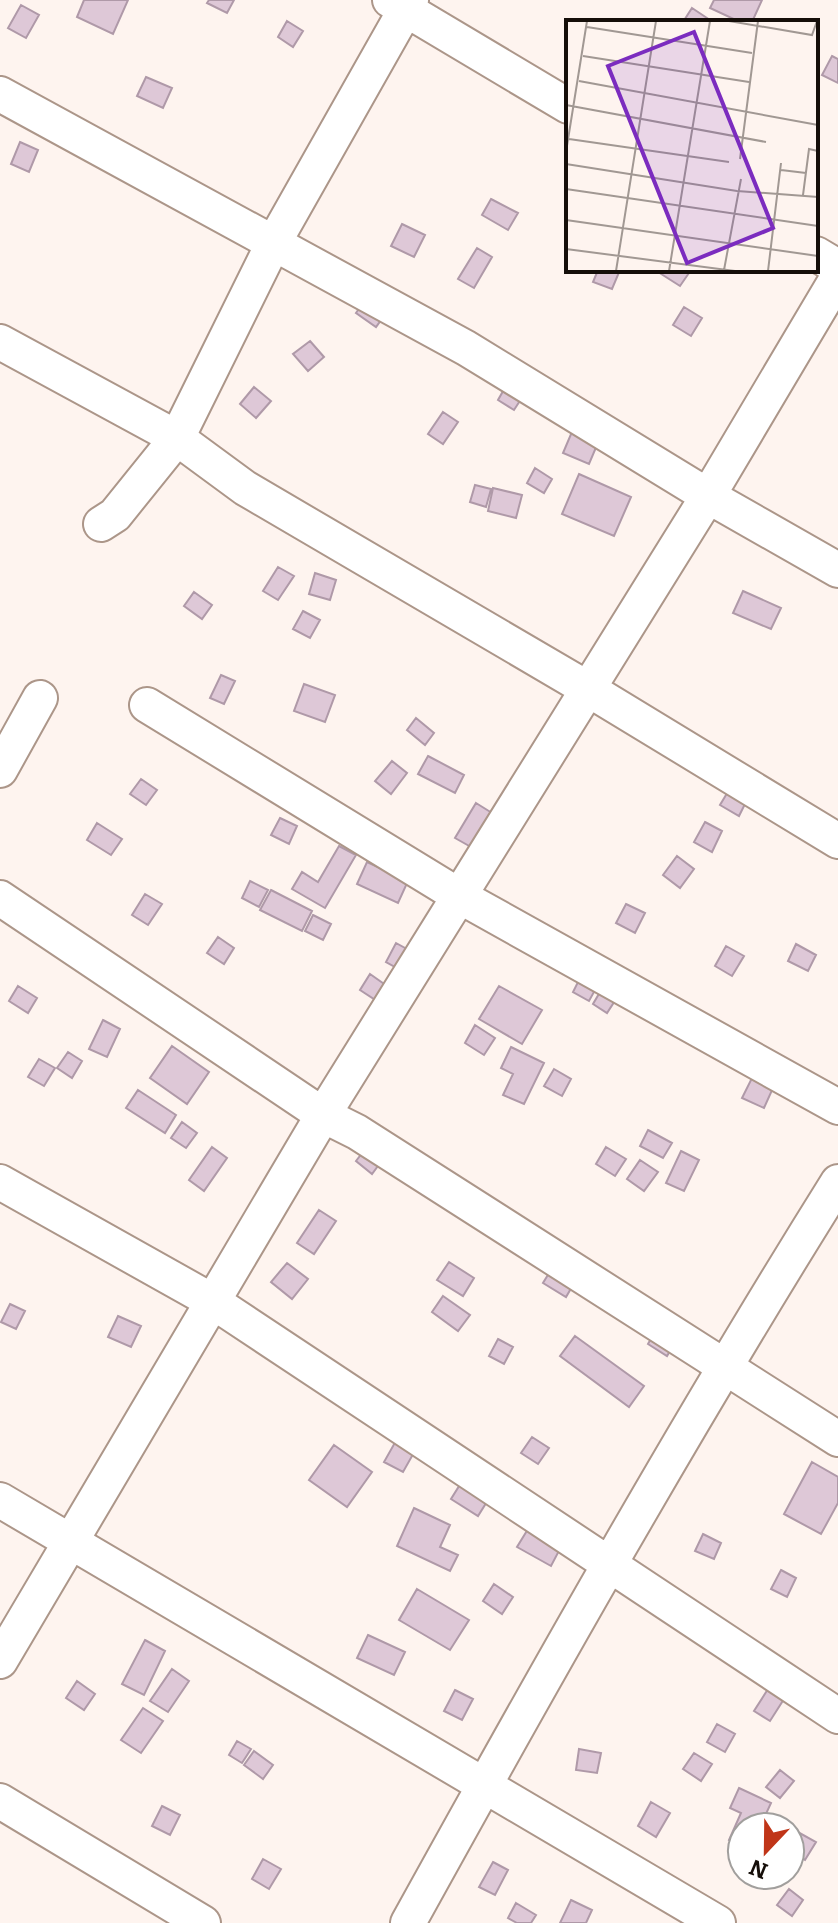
<svg xmlns="http://www.w3.org/2000/svg" width="838" height="1923" viewBox="0 0 838 1923" font-family="Bitter,serif">
<rect width="100%" height="100%" fill="#fef4ef"/>
<!-- building -->
<path fill="#dec8d7" stroke="#af99a8" stroke-width="2" d="M84,0H128L113,34L77,17Z
M209,0H234L227,13L207,3Z
M714,0H762L752,22H740L710,8Z
M21,5L39,15L26,38L8,28Z
M692,8L710,20L709,22H683Z
M287,21L303,31L293,47L278,37Z
M832,56L838,59V83L822,75Z
M146,77L172,88L163,108L137,96Z
M20,142L38,150L29,172L11,164Z
M491,199L518,213L508,230L482,215Z
M402,224L425,235L414,257L391,246Z
M477,248L492,257L474,288L458,279Z
M598,270H620L612,289L593,282Z
M655,270H691L680,286Z
M369,295L389,309L376,327L356,313Z
M684,307L702,318L691,336L673,325Z
M310,341L324,357L308,371L293,354Z
M506,386L523,396L514,410L498,400Z
M254,387L271,401L256,418L240,404Z
M443,412L458,422L443,444L428,434Z
M574,427L600,438L589,464L563,453Z
M535,468L552,479L544,493L527,483Z
M579,474L631,497L614,536L562,514Z
M475,485L491,489L486,507L470,502Z
M493,488L522,495L516,518L488,511Z
M278,567L294,576L278,600L263,591Z
M315,573L336,580L330,600L309,594Z
M743,591L781,608L771,629L733,613Z
M194,592L212,605L202,619L184,606Z
M303,611L320,620L310,638L293,629Z
M221,675L235,681L224,704L210,698Z
M304,684L335,695L325,722L294,711Z
M416,718L434,733L425,745L407,730Z
M428,756L464,775L455,793L418,774Z
M392,761L407,773L391,794L375,781Z
M141,779L157,790L146,805L130,794Z
M729,790L747,800L739,816L720,805Z
M476,803L492,813L471,847L455,838Z
M280,818L297,826L289,844L271,835Z
M705,822L722,831L712,852L694,842Z
M97,823L122,839L111,855L87,840Z
M339,846L356,855L325,908L292,889L302,872L318,882Z
M677,856L694,869L680,888L663,875Z
M367,862L408,881L398,903L357,884Z
M250,881L268,890L259,907L242,898Z
M271,890L312,911L302,931L260,910Z
M145,894L162,904L148,925L132,915Z
M626,904L645,913L635,933L616,923Z
M313,915L331,924L323,940L305,931Z
M218,937L234,948L224,964L207,953Z
M396,943L414,953L404,972L386,962Z
M796,944L816,955L808,971L788,961Z
M726,946L744,956L732,976L715,966Z
M583,972L600,981L589,1001L573,992Z
M370,974L387,986L377,1001L360,990Z
M18,986L37,998L28,1013L9,1001Z
M499,986L542,1010L522,1044L479,1019Z
M603,987L618,996L607,1013L593,1004Z
M103,1020L120,1029L107,1057L89,1049Z
M475,1025L495,1038L484,1055L465,1043Z
M172,1046L209,1072L187,1104L150,1078Z
M511,1047L544,1063L524,1104L503,1095L513,1074L501,1068Z
M68,1052L82,1061L72,1078L57,1068Z
M39,1059L55,1068L44,1086L28,1077Z
M554,1069L571,1079L562,1096L544,1086Z
M752,1078L773,1088L764,1108L742,1098Z
M138,1090L176,1115L165,1133L126,1108Z
M182,1122L197,1133L186,1148L171,1138Z
M648,1130L672,1143L663,1158L640,1146Z
M370,1143L386,1155L372,1174L356,1161Z
M212,1147L227,1158L204,1191L189,1180Z
M606,1147L626,1159L615,1176L596,1164Z
M681,1151L699,1160L684,1191L666,1183Z
M640,1160L658,1172L644,1191L627,1179Z
M319,1210L336,1221L314,1254L297,1243Z
M557,1260L580,1273L566,1297L543,1283Z
M449,1262L474,1278L463,1296L437,1280Z
M287,1263L308,1279L292,1299L271,1282Z
M443,1296L470,1315L458,1331L432,1312Z
M10,1304L25,1311L16,1329L1,1322Z
M118,1316L141,1326L131,1347L108,1337Z
M659,1325L679,1336L667,1356L648,1344Z
M575,1336L644,1386L629,1407L560,1356Z
M498,1339L513,1347L504,1364L489,1356Z
M532,1437L549,1448L538,1464L521,1453Z
M397,1439L416,1449L403,1472L384,1462Z
M334,1445L372,1472L347,1507L309,1480Z
M812,1462L838,1477V1503L821,1534L784,1514Z
M461,1483L488,1500L478,1516L451,1499Z
M414,1508L450,1525L440,1547L458,1555L450,1571L397,1546Z
M528,1529L561,1547L551,1566L517,1547Z
M703,1534L721,1543L714,1559L695,1551Z
M781,1570L796,1578L787,1597L771,1589Z
M494,1584L513,1597L502,1614L483,1601Z
M417,1589L469,1620L450,1650L399,1620Z
M368,1635L405,1652L394,1675L357,1658Z
M145,1640L165,1651L144,1695L122,1684Z
M172,1669L189,1681L168,1712L150,1701Z
M77,1681L95,1694L84,1710L66,1698Z
M768,1689L784,1699L770,1721L754,1711Z
M455,1690L473,1699L462,1720L444,1711Z
M143,1708L163,1721L141,1753L121,1740Z
M717,1724L735,1734L725,1752L707,1742Z
M237,1741L251,1749L242,1763L229,1755Z
M579,1749L601,1753L597,1773L576,1770Z
M254,1751L273,1765L263,1779L244,1765Z
M694,1753L712,1764L701,1781L683,1769Z
M780,1770L794,1781L780,1798L766,1787Z
M739,1788L771,1803L760,1827H742V1846L729,1840L741,1813L730,1808Z
M651,1802L670,1813L656,1837L638,1826Z
M162,1806L180,1815L170,1835L152,1826Z
M796,1831L816,1842L805,1860L790,1852V1841Z
M263,1859L281,1869L269,1889L252,1879Z
M493,1862L508,1870L495,1895L479,1887Z
M789,1889L803,1900L792,1916L777,1905Z
M571,1900L592,1910L586,1923H560Z
M516,1903L536,1915L531,1923H517L508,1918Z"/>
<g fill="none" stroke-linecap="round" stroke-linejoin="round">
<!-- street casing -->
<g stroke="#ac9689" stroke-width="38">
<path id="street" d="M390,0L568,106
M0,94L466,348L708,496L838,570
M816,254L838,267
M0,342L177,438L245,488L588,689L838,841
M101,524L115,515L177,438L273,244L411,0
M147,705L461,897L838,1107
M0,770L40,698
M0,898L323,1115L357,1132L838,1439
M0,1182L212,1301L838,1716
M0,1500L718,1923
M0,1661L323,1115L708,496L838,277
M0,1801L203,1923
M408,1923C546,1673 686,1425 838,1182"/>
</g>
<!-- street -->
<use href="#street" stroke="#fff" stroke-width="34"/>
</g>
<!-- overview -->
<g transform="translate(566 20)">
<rect width="252" height="252" fill="#fef4ef"/>
<path fill="none" stroke="#a19893" stroke-width="2" d="M163,1L246,15L251,1M21,7L186,33M17,36L183,62M13,61L252,105M0,85L200,122M3,119L163,142M0,132L21,1M174,139L192,1M0,144L171,171L252,177M215,150L240,153M0,169L252,206M237,175L243,129L252,131M0,200L252,236M0,229L169,251M158,250L175,159M50,251L90,1M103,251L144,1M202,251L215,143"/>
<path fill="#7b2cbf" fill-opacity="0.15" stroke="#7b2cbf" stroke-width="4" d="M128,12L207,208L121,243L42,46Z"/>
<rect width="252" height="252" fill="none" stroke="#150e09" stroke-width="4"/>
</g>
<!-- north arrow -->
<g transform="translate(766 1851) rotate(202)"><circle r="38" fill="#ffffff" stroke="#a19f9d" stroke-width="2"/>
<path d="M0-6L14 30L0 20L-14 30Z" fill="#c03518"/>
<text y="-12" font-size="22" font-weight="bold" text-anchor="middle" fill="#150e09">N</text>
</g>
</svg>
